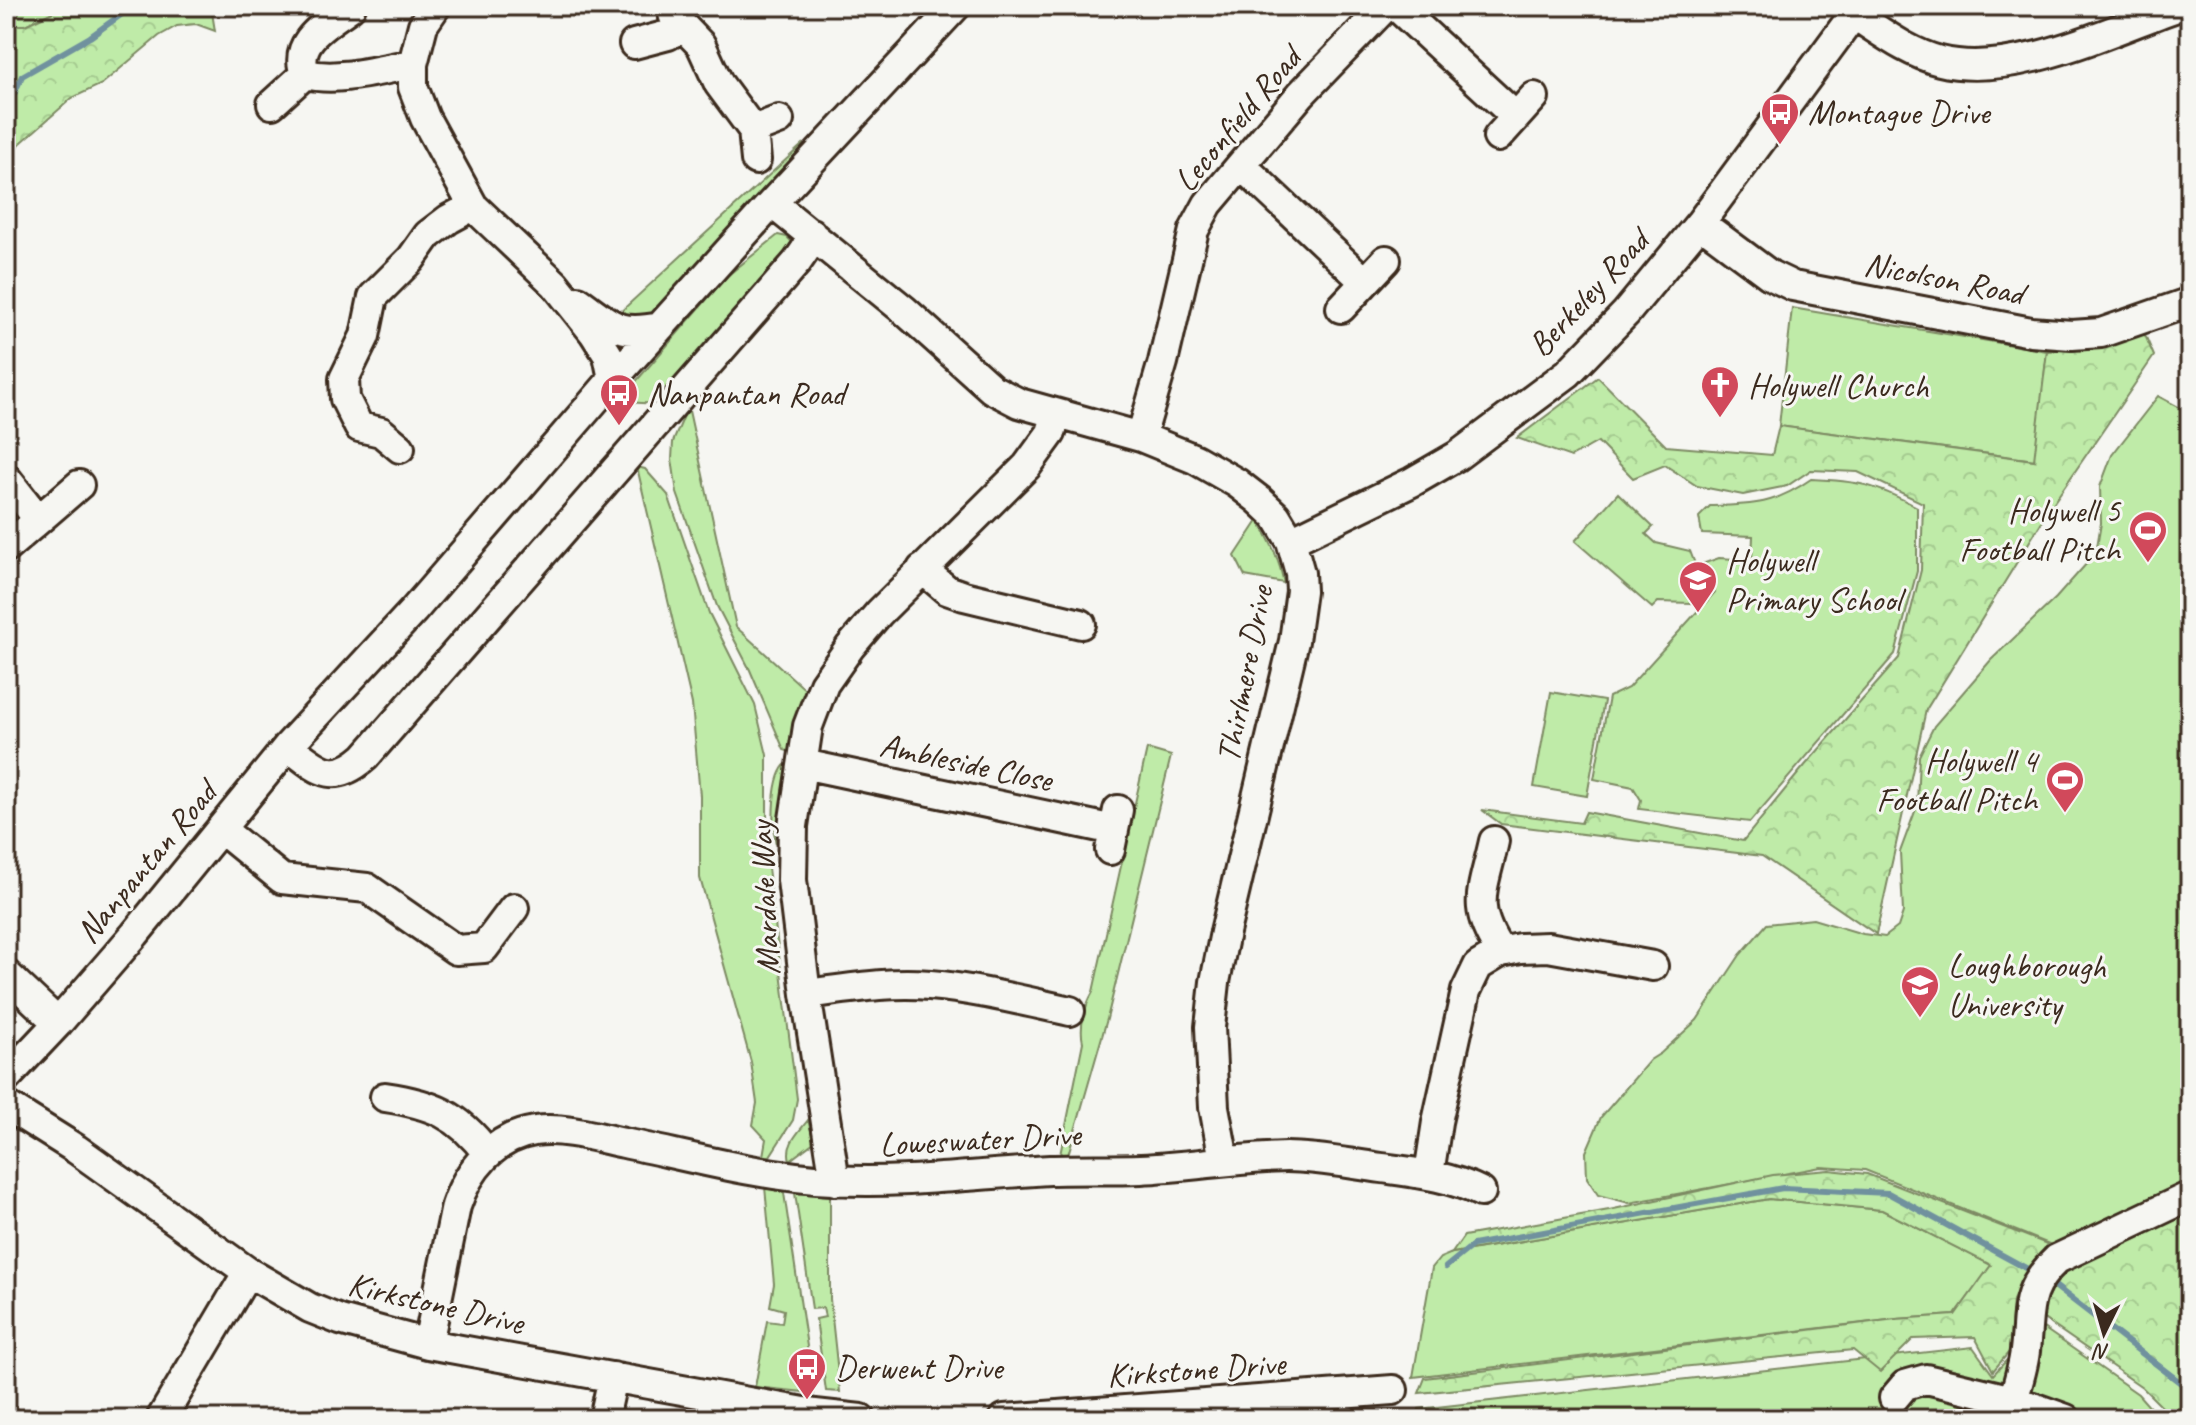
<svg xmlns="http://www.w3.org/2000/svg" width="2196" height="1425" viewBox="0 0 2196 1425" font-family="Caveat,sans-serif">
<defs>
<pattern id="forest-crowns" width="20" height="18" patternUnits="userSpaceOnUse" patternTransform="scale(2)"><rect width="20" height="18" fill="#bfeba8"/><path d="M2 6a3 3 0 1 1 6 0M12 15a3 3 0 1 1 6 0" fill="none" stroke="#a5ca90"/></pattern>
</defs>
<rect width="100%" height="100%" fill="#f6f6f2"/>
<filter id="ink" filterUnits="userSpaceOnUse"><feTurbulence type="fractalNoise" baseFrequency=".0125" numOctaves="2"/><feDisplacementMap in="SourceGraphic" scale="16" xChannelSelector="R" yChannelSelector="G"/><feConvolveMatrix kernelMatrix="1 2 1 2 8 2 1 2 1" color-interpolation-filters="sRGB"/></filter>
<g filter="url(#ink)">
<!-- green -->
<path fill="#bfeba8" stroke="#7d8a63" stroke-width="2" d="M6,6H66L25,25H6Z
M803,144L804,148L648,319L638,321L618,314Z
M778,235L787,237L794,244L793,253L657,404L626,402L623,399L626,393L727,276Z
M1792,308L2047,351L2035,460L1779,426Z
M2158,396L2190,413V1185L2054,1246L1865,1170L1821,1167L1629,1203L1598,1195L1587,1178L1586,1152L1601,1117L1650,1060L1661,1053L1697,1020L1740,955L1767,924L1813,919L1863,934L1885,937L1898,927L1903,912L1900,852L1917,806L1919,756L1934,726L1991,660L2056,598L2096,553L2101,523L2100,487L2112,455Z
M688,406L736,627L808,692L794,753L784,750L750,670L717,606L677,493L672,459L673,442Z
M637,467L645,469L668,495L709,613L755,705L767,755V860L797,1099L793,1120L770,1156H763L766,1139L753,1125L757,1103L751,1062L700,878V796L692,704Z
M1811,479C1857,481 1875,484 1917,507V571L1895,654L1750,822L1639,809L1641,800L1633,787L1594,779L1609,697L1628,688L1715,592L1702,564L1719,558L1752,560L1753,536L1702,534L1699,517L1710,506C1753,505 1774,505 1811,479Z
M1618,493L1653,527L1646,534L1656,543L1690,551L1705,590L1692,603L1658,602L1652,608L1575,541Z
M1258,521C1271,540 1279,559 1284,583L1245,576L1235,556Z
M1551,692L1604,701L1587,796L1534,787Z
M1147,749L1171,756L1107,1019L1068,1155H1060L1083,1042C1079,1026 1085,1006 1093,992Z
M787,763H789L776,844C772,826 771,775 787,763Z
M808,1120L814,1142L790,1160C785,1144 799,1132 808,1120Z
M765,1187L784,1193L814,1393L755,1387L767,1321L782,1323L784,1310L770,1306L774,1284Z
M795,1193L830,1196V1299L840,1392L826,1391L816,1319L825,1317L823,1308L812,1309Z
M1769,1199L1882,1210L1992,1265L1955,1315L1896,1319L1413,1377L1432,1268L1440,1258L1452,1253Z
M2039,1325L2138,1394L2160,1419H1417L1419,1409L1973,1347L1993,1375Z"/>
<!-- forest -->
<path fill="url(#forest-crowns)" stroke="#7d8a63" stroke-width="2" d="M66,6H211L215,31L196,24L177,26L159,36L102,84L72,98L6,156V25H25Z
M2142,328L2154,356L2052,505L1926,710L1876,934L1762,856L1501,824L1482,810L1581,823L1586,812L1743,841L1801,770L1899,658L1921,570L1923,503L1858,472L1811,470L1787,486L1743,495L1697,486L1665,465L1633,478L1598,442L1571,457L1517,438L1598,377L1666,446L1772,455L1779,426L2034,460L2047,351L2088,348Z
M1829,1170L1867,1174L2047,1244L2013,1300L2009,1352L1993,1371L1975,1337L1913,1339L1880,1372L1853,1350L1419,1393L1425,1378L1896,1319L1955,1315L1991,1265L1882,1210L1769,1199L1452,1253L1464,1236L1609,1210L1773,1175Z
M2190,1209V1419H2174L2142,1387L2038,1315L2045,1291L2062,1268Z"/>
<g fill="none" stroke-linecap="round" stroke-linejoin="round">
<!-- stream -->
<path stroke="#6f919e" stroke-width="6" d="M6,95L14,94L22,76L90,37L133,6
M1446,1267L1473,1245L1783,1188L1888,1193L2033,1272
M2047,1280L2190,1390"/>
<!-- minor casing -->
<g stroke="#3b2a1e" stroke-width="34">
<path id="minor" d="M436,6L423,25L413,64V87L425,118L473,206L555,284L594,333L608,355L613,379
M671,6L674,17L701,45L719,84L753,130L756,160
M1396,6L1516,117
M1853,14C1880,31 1908,53 1940,61C2013,79 2109,31 2179,6
M634,44L668,35L682,27
M305,74C339,82 378,70 413,64
M305,74C292,40 328,24 351,6
M272,104L305,74
M753,130L779,120
M1498,137L1534,97
M1241,165L1364,281
M772,203L904,310L992,389L1019,403L1141,437L1195,459L1237,483L1259,500L1276,516L1291,541L1300,573L1301,591L1294,641L1225,932L1215,982L1210,1027L1214,1107L1224,1160
M1700,223L1770,275L1793,286L2031,332L2072,335L2101,333L2190,302
M578,301C612,325 617,336 660,327
M1341,308L1386,260
M1141,437L1163,362L1194,230L1208,204L1301,94L1386,6
M400,448L381,432L359,427L345,399L344,379L365,336L373,297L411,259L428,235L449,219L473,206
M6,478L38,519
M1291,541L1412,482L1457,456L1568,373L1626,313L1700,223L1860,6
M6,548L79,485
M922,569L947,590L964,596L1081,624
M288,746C318,769 332,786 365,757L797,262L806,249L811,233
M803,764L1114,830
M222,830L282,879L367,888L456,950L484,948L514,908
M1494,841C1483,892 1470,906 1501,952
M1110,850L1118,810
M6,974L58,1023
M806,994C846,989 889,981 930,985C977,989 1024,1001 1070,1011
M6,1078L58,1023L135,934L288,746L414,610L613,379L772,203L956,6
M385,1097C432,1104 458,1114 487,1153
M6,1105L76,1149L248,1272L310,1308L340,1320L428,1344L815,1414L861,1419
M1429,1174L1437,1122L1466,991L1478,966L1501,952L1520,948L1548,947L1653,966
M835,1181L806,994L792,880L793,826L808,726L824,684L850,647L879,613L1027,466L1051,433L1056,415
M428,1344L456,1206C468,1170 494,1137 535,1131C564,1127 596,1137 624,1143C692,1157 763,1177 833,1180C905,1184 978,1174 1050,1170C1080,1169 1111,1170 1141,1169C1189,1167 1237,1158 1286,1157C1317,1157 1351,1164 1382,1168C1418,1173 1449,1176 1481,1192
M1894,1398L1905,1385L1926,1379L2013,1400C2018,1384 2023,1368 2025,1351C2030,1309 2023,1291 2057,1259L2190,1196
M2013,1400L2066,1419
M161,1419L248,1272
M604,1419L613,1377
M1004,1419L1393,1390"/>
</g>
<!-- minor -->
<use href="#minor" stroke="#f6f6f2" stroke-width="28"/>
</g>
</g>
<!-- icons -->
<defs>
<g id="bus-pin" transform="scale(2)"><path d="M0 17L-7.5 6A9.5 9.5 0 1 1 7.5 6Z" fill="#d1495b" stroke="#f6f6f2"/><path d="M-5-6H5V4H4V6H2V4H-2V6H-4V4H-5ZM-3.5-4V0h7V-4ZM-3.5 1.2v1.5H-2V1.2ZM2 1.2v1.5H3.5V1.2Z" fill="#fff"/></g>
<g id="church-pin" transform="scale(2)"><path d="M0 17L-7.5 6A9.5 9.5 0 1 1 7.5 6Z" fill="#d1495b" stroke="#f6f6f2"/><path d="M-1.2-6h2.4v3.5h3.3v2.4h-3.3V6h-2.4V-.1h-3.3v-2.4h3.3Z" fill="#fff"/></g>
<g id="stadium-pin" transform="scale(2)"><path d="M0 17L-7.5 6A9.5 9.5 0 1 1 7.5 6Z" fill="#d1495b" stroke="#f6f6f2"/><path d="M0-5a6.5 5 0 1 0 0 10a6.5 5 0 1 0 0-10ZM-3.5-1.8h7v3.6h-7Z" fill="#fff"/></g>
<g id="school-pin" transform="scale(2)"><path d="M0 17L-7.5 6A9.5 9.5 0 1 1 7.5 6Z" fill="#d1495b" stroke="#f6f6f2"/><path d="M0-5L7-2L0 1L-7-2ZM-4 1L0 2.5L4 1V4Q0 6-4 4Z" fill="#fff"/></g>
<g id="university-pin" transform="scale(2)"><path d="M0 17L-7.5 6A9.5 9.5 0 1 1 7.5 6Z" fill="#d1495b" stroke="#f6f6f2"/><path d="M0-5L7-2L0 1L-7-2ZM-4 1L0 2.5L4 1V4Q0 6-4 4Z" fill="#fff"/></g>
</defs>
<g fill-rule="evenodd">
<use href="#bus-pin" x="1780" y="112"/>
<use href="#church-pin" x="1720" y="385"/>
<use href="#bus-pin" x="619" y="393"/>
<use href="#stadium-pin" x="2148" y="530"/>
<use href="#school-pin" x="1698" y="580"/>
<use href="#stadium-pin" x="2065" y="780"/>
<use href="#university-pin" x="1920" y="985"/>
<use href="#bus-pin" x="807" y="1367"/>
</g>
<g text-anchor="middle" dominant-baseline="central" stroke-width="6" stroke-linejoin="round" paint-order="stroke">
<!-- poi labels -->
<g font-size="34" fill="#3b2a1e" stroke="#f6f6f2" text-anchor="start">
<text x="1808" y="112">Montague Drive</text>
<text x="1748" y="385">Holywell Church</text>
<text x="647" y="393">Nanpantan Road</text>
<text x="2120" y="510" text-anchor="end">Holywell 5<tspan x="2120" dy="39">Football Pitch</tspan></text>
<text x="1726" y="560">Holywell<tspan x="1726" dy="39">Primary School</tspan></text>
<text x="2037" y="760" text-anchor="end">Holywell 4<tspan x="2037" dy="39">Football Pitch</tspan></text>
<text x="1948" y="965">Loughborough<tspan x="1948" dy="39">University</tspan></text>
<text x="835" y="1367">Derwent Drive</text>
</g>
<!-- street labels -->
<g font-size="34" fill="#3b2a1e" stroke="#f6f6f2">
<text transform="translate(1237 119) rotate(-50)">Leconfield Road</text>
<text transform="translate(1944 278) rotate(11)">Nicolson Road</text>
<text transform="translate(1588 293) rotate(-47)">Berkeley Road</text>
<text transform="translate(1244 674) rotate(-79)">Thirlmere Drive</text>
<text transform="translate(966 762) rotate(12)">Ambleside Close</text>
<text transform="translate(146 862) rotate(-50)">Nanpantan Road</text>
<text transform="translate(764 898) rotate(-93)">Mardale Way</text>
<text transform="translate(980 1139) rotate(-3)">Loweswater Drive</text>
<text transform="translate(436 1303) rotate(13)">Kirkstone Drive</text>
<text transform="translate(1196 1369) rotate(-4)">Kirkstone Drive</text>
</g>
</g>
<!-- margin -->
<rect width="2196" height="1425" fill="none" stroke="#f6f6f2" stroke-width="32"/>
<rect x="16" y="16" width="2164" height="1393" fill="none" stroke="#3b2a1e" stroke-width="3" filter="url(#ink)"/>
<!-- north arrow -->
<g transform="translate(2104 1333) rotate(185)" stroke="#f6f6f2" stroke-width="6" paint-order="stroke">
<path d="M0-6L14 30L0 20L-14 30Z" fill="#3b2a1e"/>
<text y="-12" font-size="22" font-weight="bold" text-anchor="middle" fill="#3b2a1e">N</text>
</g>
</svg>
